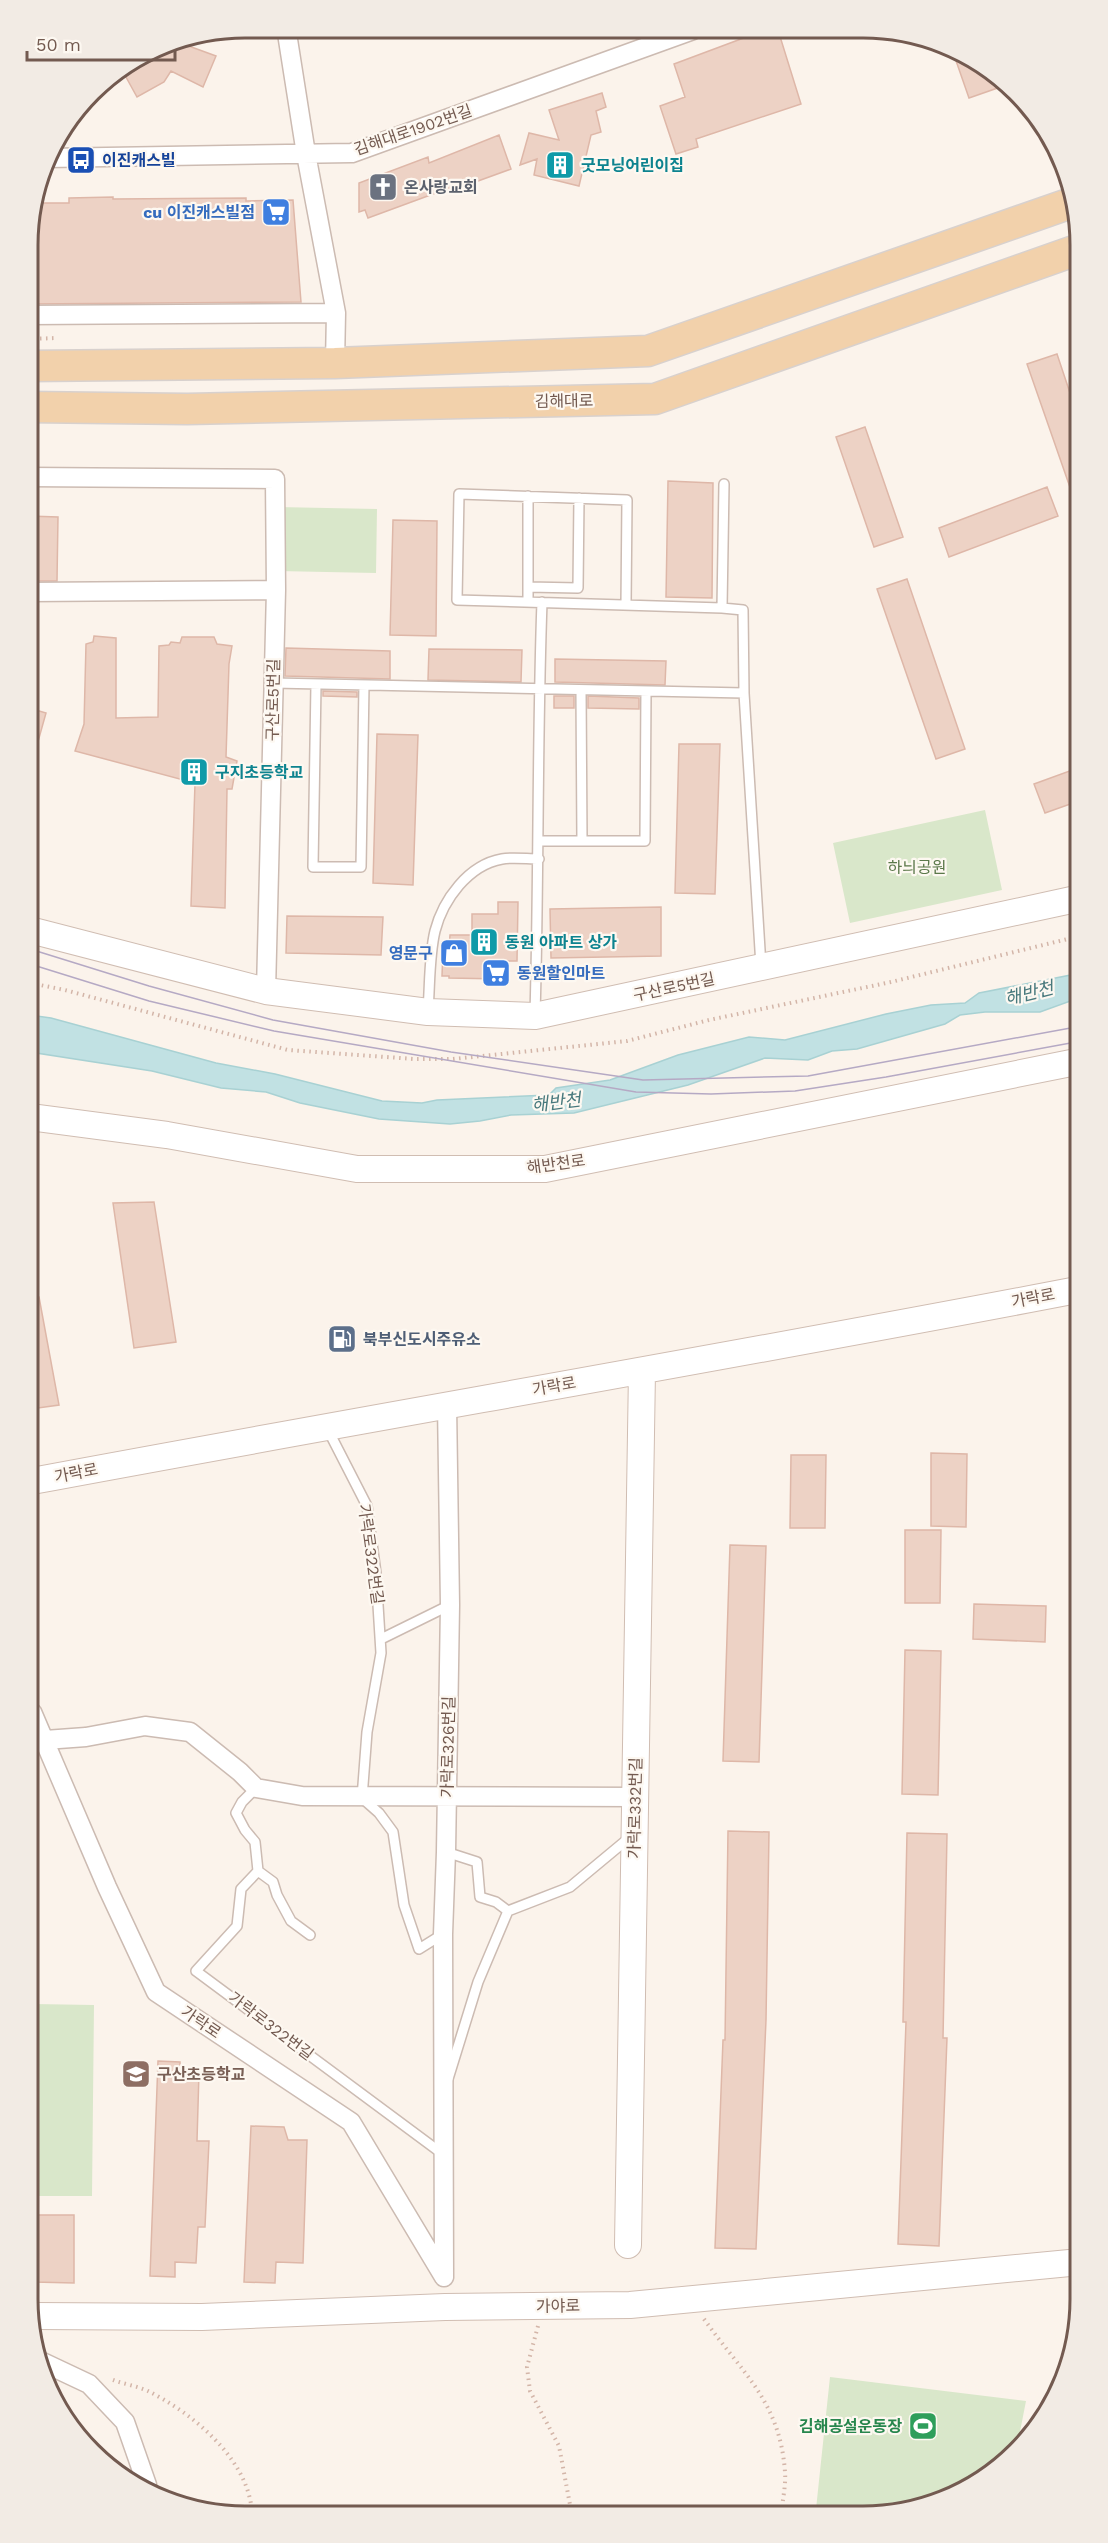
<svg xmlns="http://www.w3.org/2000/svg" width="1108" height="2543" viewBox="0 0 1108 2543" font-family="'Work Sans','Noto Sans KR',sans-serif">
<rect width="100%" height="100%" fill="#fbf3eb"/>
<!-- green -->
<path fill="#d9e7ca" d="M277,507L377,509L376,573L277,571Z
M985,810L1002,890L850,923L833,843Z
M33,2004L94,2005L92,2196H34Z
M830,2377L1026,2401L1016,2452L984,2480L920,2509H816Z"/>
<!-- water -->
<path fill="#c1e1e3" stroke="#a8d1d3" stroke-width="1.5" d="M1076,974V999L1040,1012H985L960,1015L945,1024L857,1049L832,1051L808,1060L765,1058L688,1085L574,1113L511,1115L480,1121L450,1124L379,1119L300,1103L266,1092L221,1088L152,1071L30,1052V1015L51,1018L216,1063L275,1074L382,1101L422,1103L437,1100L549,1095L556,1088L610,1080L678,1055L749,1037L785,1040L886,1014L931,1005L965,1003L979,993Z"/>
<!-- building -->
<path fill="#edd2c5" stroke="#deb7a8" stroke-width="1.5" d="M765,30H778L801,104L696,139L698,147L676,154L660,106L685,97L674,64Z
M175,41L216,56L203,87L171,71L164,82L137,97L121,68L161,43Z
M954,55L1007,81L1009,84L969,98Z
M602,93L606,107L596,111L601,132L591,135L579,186L534,175L537,159L520,165L529,133L559,140L549,110Z
M499,135L511,169L445,193L444,190L368,218L365,210L359,212V183L428,157L429,163Z
M113,197V199L246,198V201L293,200L301,302L28,304L27,230L35,203H69V198Z
M1057,354L1074,405L1075,492L1072,493L1027,364Z
M865,427L903,537L874,547L836,437Z
M668,481L713,483L712,598L666,597Z
M1047,487L1058,516L949,557L939,528Z
M28,516L58,517L57,581H29Z
M393,520L437,521L436,636L390,635Z
M907,579L965,749L936,759L877,589Z
M94,636L116,638V718L158,717L159,646L169,645L171,642L180,643L182,637H214L217,644L232,646L229,664L226,757L237,761L232,789H227L225,908L191,906L195,783L75,751L84,724L86,644L93,642Z
M286,648L390,651V679L285,676Z
M429,649L522,650L521,682L428,680Z
M555,659L666,661L665,685L555,682Z
M323,691L357,692V697L323,696Z
M554,696H574V708H554Z
M588,696L639,698V709L588,708Z
M29,708L46,713L34,756L29,755Z
M377,734L418,735L413,885L373,883Z
M679,744H720L715,894L675,893Z
M1075,769L1076,802L1045,813L1034,784Z
M498,902H518L517,961H501V979L449,978V976H442L443,950L449,949L450,935H472V914H498Z
M661,907V956L551,958L550,909Z
M287,916L383,917L381,955L286,953Z
M154,1202L176,1342L134,1348L113,1203Z
M39,1297L59,1405L31,1409V1298Z
M931,1453L967,1454L966,1527L931,1526Z
M791,1455H826L825,1528H790Z
M905,1530H941L940,1603H905Z
M730,1545L766,1546L759,1762L723,1761Z
M974,1604L1046,1606L1045,1642L973,1639Z
M905,1650L941,1651L938,1795L902,1794Z
M728,1831L769,1832L766,2020L756,2249L715,2248L723,2040H725Z
M907,1833L947,1834L943,2038H947L939,2246L898,2244L906,2022H903Z
M158,2061L180,2062V2072H199L197,2141H209L205,2227H198L196,2263L175,2262V2277L150,2276Z
M251,2126L284,2127L288,2140H307L303,2263L276,2262L275,2283L244,2282Z
M34,2215H74V2283L34,2282Z"/>
<g fill="none" stroke-linecap="round" stroke-linejoin="round">
<!-- lane casing -->
<g stroke="#ccbbb2" stroke-width="12">
<path id="lane" d="M724,484L722,608L743,610L744,693L761,966
M528,587V496
M528,602V587L578,588L579,498
M626,605L627,500L459,494L457,600L722,608
M274,683L744,693
M316,684L313,867H361L364,685
M581,690L582,841H645L646,691
M539,841H582
M428,1010C430,985 429,956 435,931C443,900 468,865 502,859C513,857 527,859 539,859
M535,1014C539,877 537,739 542,602
M327,1428L367,1506L376,1573L381,1653L367,1732L362,1798L379,1813L393,1832L404,1905L419,1949L443,1934
M381,1639L450,1605
M256,1788L242,1802L236,1813L245,1830L255,1842L258,1871L241,1889L237,1926L196,1971L444,2155
M446,1852L477,1862L480,1897L496,1902L508,1911
M258,1871L273,1882L277,1895L291,1921L310,1935
M448,2079L478,1982L508,1911L570,1887L629,1838"/>
</g>
<!-- street casing -->
<g stroke="#ccbbb2" stroke-width="21">
<path id="street" d="M286,27L306,154L336,313L335,363
M47,158L352,153L693,30
M28,315L336,313
M28,477L275,479L276,590L266,991
M29,592L276,590
M32,1712L107,1887L156,1992L351,2122L444,2277
M45,1740L86,1737L145,1726L190,1732L240,1772L256,1788L302,1796L635,1797
M444,2277L443,1934L446,1852L450,1605L447,1404
M36,2359L89,2384L125,2422L147,2485"/>
</g>
<!-- secondary casing -->
<g stroke="#d0bdb2" stroke-width="28">
<path id="secondary" d="M30,930L266,991L428,1012L535,1016L1076,899
M30,1117L167,1135L357,1169H545L1076,1062
M32,1481C380,1416 729,1357 1077,1290
M628,2245L642,1371
M34,2316L202,2317L445,2307L630,2305L1080,2262"/>
</g>
<!-- primary casing -->
<g stroke="#d8d1ce" stroke-width="33">
<path id="primary" d="M28,366L335,363L648,351L1074,202
M28,407L187,409L655,399L1074,251"/>
</g>
<!-- path -->
<path stroke="#d3b5a8" stroke-width="4" stroke-dasharray="1.5 4.5" stroke-linecap="butt" d="M28,339L57,338
M30,983L65,990L288,1050L414,1059H453L627,1041L709,1020L891,982L1076,937
M704,2319C742,2373 780,2401 785,2472C786,2484 783,2497 782,2509
M538,2326L527,2367L530,2391L559,2446L571,2510
M113,2380C124,2384 137,2386 148,2391C192,2413 248,2458 252,2512"/>
<!-- lane -->
<use href="#lane" stroke="#fff" stroke-width="9"/>
<!-- street -->
<use href="#street" stroke="#fff" stroke-width="18"/>
<!-- secondary -->
<use href="#secondary" stroke="#fff" stroke-width="26"/>
<!-- primary -->
<use href="#primary" stroke="#f2d1ab" stroke-width="30"/>
<!-- tram -->
<path stroke="#b5a9c4" stroke-width="1.5" d="M30,949L149,986L273,1020L451,1052L643,1080L808,1076L1076,1027
M30,964L149,1001L274,1031L636,1092L711,1094L795,1091L886,1077L1076,1042"/>
</g>
<!-- icons -->
<defs>
<g id="bus-square" transform="scale(1.5)"><rect x="-9" y="-9" width="18" height="18" rx="4" fill="#1a4fb4" stroke="#fdf8f1"/><path d="M-5-6H5V4H4V6H2V4H-2V6H-4V4H-5ZM-3.5-4V0h7V-4ZM-3.5 1.2v1.5H-2V1.2ZM2 1.2v1.5H3.5V1.2Z" fill="#fff"/></g>
<g id="building-square" transform="scale(1.5)"><rect x="-9" y="-9" width="18" height="18" rx="4" fill="#0f9aa8" stroke="#fdf8f1"/><path d="M-4-6H4V6H1V3H-1V6H-4ZM-2.5-4.3h1.7v1.8h-1.7ZM.8-4.3h1.7v1.8H.8ZM-2.5-1h1.7V.8h-1.7ZM.8-1h1.7V.8H.8Z" fill="#fff"/></g>
<g id="church-square" transform="scale(1.5)"><rect x="-9" y="-9" width="18" height="18" rx="4" fill="#6b7280" stroke="#fdf8f1"/><path d="M-1.2-6h2.4v3.5h3.3v2.4h-3.3V6h-2.4V-.1h-3.3v-2.4h3.3Z" fill="#fff"/></g>
<g id="supermarket-square" transform="scale(1.5)"><rect x="-9" y="-9" width="18" height="18" rx="4" fill="#3f7fe0" stroke="#fdf8f1"/><path d="M-6-5.5h2.5l.6 2H6L4.5 2H-2.5L-4.4-4H-6ZM-1.5 3.2a1.3 1.3 0 1 0 .1 0ZM3 3.2a1.3 1.3 0 1 0 .1 0Z" fill="#fff"/></g>
<g id="shop-square" transform="scale(1.5)"><rect x="-9" y="-9" width="18" height="18" rx="4" fill="#3f7fe0" stroke="#fdf8f1"/><path d="M-5-2.5h2.3a2.7 3.5 0 0 1 5.4 0H5L5.5 6h-11ZM-1.5-2.5h3a1.5 2.3 0 0 0-3 0Z" fill="#fff"/></g>
<g id="fuel-square" transform="scale(1.5)"><rect x="-9" y="-9" width="18" height="18" rx="4" fill="#5c6f8a" stroke="#fdf8f1"/><path d="M-5.5-6h7V0h2V4h1.3V-2.5L3-4.5l.8-.8L6-3V5H2.5V1h-1V6h-7ZM-4.2-4.7v3.2H.2V-4.7Z" fill="#fff"/></g>
<g id="school-square" transform="scale(1.5)"><rect x="-9" y="-9" width="18" height="18" rx="4" fill="#8d6e63" stroke="#fdf8f1"/><path d="M0-5L7-2L0 1L-7-2ZM-4 1L0 2.5L4 1V4Q0 6-4 4Z" fill="#fff"/></g>
<g id="stadium-square" transform="scale(1.5)"><rect x="-9" y="-9" width="18" height="18" rx="4" fill="#2e9e5b" stroke="#fdf8f1"/><path d="M0-5a6.5 5 0 1 0 0 10a6.5 5 0 1 0 0-10ZM-3.5-1.8h7v3.6h-7Z" fill="#fff"/></g>
</defs>
<g fill-rule="evenodd">
<use href="#bus-square" x="81" y="160"/>
<use href="#building-square" x="560" y="165"/>
<use href="#church-square" x="383" y="187"/>
<use href="#supermarket-square" x="276" y="212"/>
<use href="#building-square" x="194" y="772"/>
<use href="#building-square" x="484" y="942"/>
<use href="#shop-square" x="454" y="953"/>
<use href="#supermarket-square" x="496" y="973"/>
<use href="#fuel-square" x="342" y="1339"/>
<use href="#school-square" x="136" y="2074"/>
<use href="#stadium-square" x="923" y="2426"/>
</g>
<g text-anchor="middle" dominant-baseline="central" stroke-width="4.5" stroke-linejoin="round" paint-order="stroke">
<!-- street labels -->
<g font-size="16" fill="#735a50" stroke="#fdf8f1">
<text transform="translate(413 130) rotate(-19)">김해대로1902번길</text>
<text transform="translate(564 401) rotate(-1)">김해대로</text>
<text transform="translate(273 700) rotate(-89)">구산로5번길</text>
<text transform="translate(674 987) rotate(-12)">구산로5번길</text>
<text transform="translate(556 1164) rotate(-8)">해반천로</text>
<text transform="translate(1033 1298) rotate(-11)">가락로</text>
<text transform="translate(554 1386) rotate(-10)">가락로</text>
<text transform="translate(76 1473) rotate(-11)">가락로</text>
<text transform="translate(371 1554) rotate(82)">가락로322번길</text>
<text transform="translate(448 1747) rotate(-89)">가락로326번길</text>
<text transform="translate(635 1808) rotate(-89)">가락로332번길</text>
<text transform="translate(201 2022) rotate(34)">가락로</text>
<text transform="translate(271 2026) rotate(37)">가락로322번길</text>
<text transform="translate(558 2306) rotate(-1)">가야로</text>
</g>
<!-- transit labels -->
<g font-size="16" font-weight="bold" fill="#164399" stroke="#fdf8f1" text-anchor="start">
<text x="102" y="160">이진캐스빌</text>
</g>
<!-- culture labels -->
<g font-size="16" font-weight="bold" fill="#0d838f" stroke="#fdf8f1" text-anchor="start">
<text x="581" y="165">굿모닝어린이집</text>
<text x="215" y="772">구지초등학교</text>
<text x="505" y="942">동원 아파트 상가</text>
</g>
<!-- worship labels -->
<g font-size="16" font-weight="bold" fill="#5b616d" stroke="#fdf8f1" text-anchor="start">
<text x="404" y="187">온사랑교회</text>
</g>
<!-- shop labels -->
<g font-size="16" font-weight="bold" fill="#366cbe" stroke="#fdf8f1" text-anchor="end">
<text x="255" y="212">cu 이진캐스빌점</text>
<text x="433" y="953">영문구</text>
<text x="517" y="973" text-anchor="start">동원할인마트</text>
</g>
<!-- park labels -->
<g font-size="16" fill="#5b784a" stroke="#fdf8f1">
<text x="917" y="867">하늬공원</text>
</g>
<!-- service labels -->
<g font-size="16" font-weight="bold" fill="#4e5e75" stroke="#fdf8f1" text-anchor="start">
<text x="363" y="1339">북부신도시주유소</text>
</g>
<!-- education labels -->
<g font-size="16" font-weight="bold" fill="#785e54" stroke="#fdf8f1" text-anchor="start">
<text x="157" y="2074">구산초등학교</text>
</g>
<!-- leisure labels -->
<g font-size="16" font-weight="bold" fill="#27864d" stroke="#fdf8f1" text-anchor="end">
<text x="902" y="2426">김해공설운동장</text>
</g>
<!-- water labels -->
<g font-size="18" font-style="italic" fill="#48797d" stroke="#fdf8f1">
<text transform="translate(1029 993) rotate(-14)">해반천</text>
<text transform="translate(556 1102) rotate(-7)">해반천</text>
</g>
</g>
<!-- crop -->
<path d="M0 0H1108V2543H0ZM245 38H863A207 207 0 0 1 1070 245V2299A207 207 0 0 1 863 2506H245A207 207 0 0 1 38 2299V245A207 207 0 0 1 245 38Z" fill="#f2ebe4" fill-rule="evenodd"/>
<path fill="none" stroke="#735a50" stroke-width="3" d="M245 38H863A207 207 0 0 1 1070 245V2299A207 207 0 0 1 863 2506H245A207 207 0 0 1 38 2299V245A207 207 0 0 1 245 38Z"/>
<!-- scale -->
<path d="M27 51v9h148v-9" fill="none" stroke="#735a50" stroke-width="3"/>
<text x="36" y="51" font-size="18" fill="#735a50" stroke="#fdf8f1" stroke-width="4.5" paint-order="stroke">50 m</text>
</svg>
